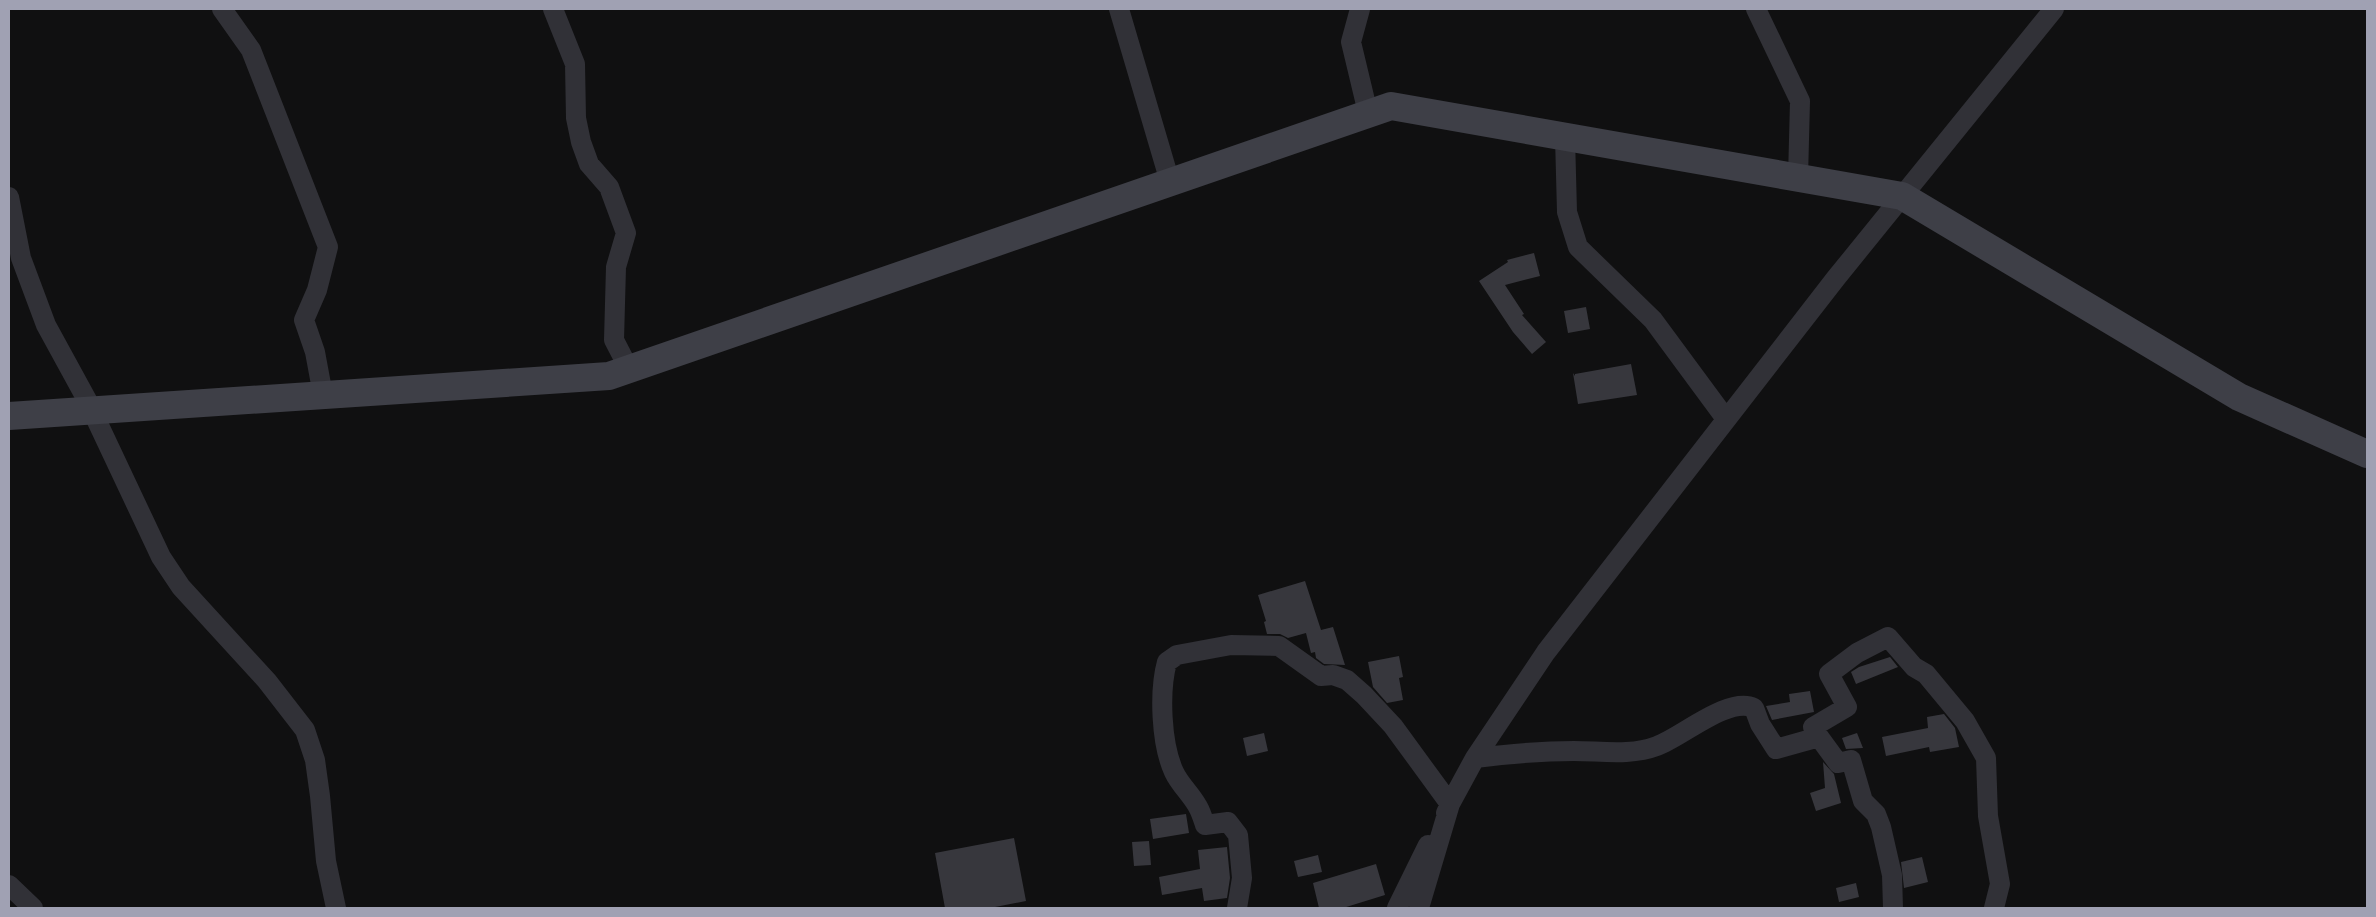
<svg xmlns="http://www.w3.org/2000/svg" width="2376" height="917" viewBox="0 0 2376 917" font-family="Montserrat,sans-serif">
<rect width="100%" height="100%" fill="#101011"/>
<!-- building -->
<path fill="#37373d" d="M1534,253L1540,276L1505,285L1524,314L1522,315L1546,342L1532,354L1513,332L1479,281L1508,262L1507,260Z
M1586,307L1590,329L1568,333L1564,311Z
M1631,364L1637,395L1578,404L1573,373L1575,376V374Z
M1305,581L1321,630L1333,627L1345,665L1324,664L1316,658L1315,652L1311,653L1306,633L1288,638L1280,634H1267L1264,622L1266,621L1258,595Z
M1399,656L1403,677L1399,678L1403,700L1387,703L1373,687L1368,662Z
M1890,657L1898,667L1856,684L1851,672L1859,667Z
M1810,691L1814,712L1772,720L1766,706L1790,702L1789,694Z
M1944,714L1955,728L1959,747L1930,752L1929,747L1886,756L1882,737L1928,728L1927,717Z
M1264,733L1268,751L1247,756L1243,738Z
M1857,733L1863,748L1846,749L1842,738Z
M1823,762L1834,774L1841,803L1816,811L1810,793L1825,788Z
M1186,814L1189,833L1153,839L1150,819Z
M1014,838L1026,901L990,908H945L935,853Z
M1149,841L1151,865L1134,866L1132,842Z
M1227,847L1230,878L1227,898L1204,901L1202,888L1162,895L1159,877L1200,869L1198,850Z
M1318,855L1322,872L1298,877L1294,861Z
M1922,857L1928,882L1904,888L1901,862Z
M1376,864L1385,895L1343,908H1319L1313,883Z
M1856,883L1859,897L1839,902L1836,888Z"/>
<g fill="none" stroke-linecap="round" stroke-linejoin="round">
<!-- minor -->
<path stroke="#313137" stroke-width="20" d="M222,9L251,50L328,247L317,290L304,320L315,352L323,395
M553,9L575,64L576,118L581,142L589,164L609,187L626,233L616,267L614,340L629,369
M1119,9L1170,182
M1360,9L1351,42L1368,113
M1756,9L1800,101L1798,178
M1565,137L1567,212L1578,247L1653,320L1726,419
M9,197L21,258L46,325L87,400L161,557L181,587L267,681L305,730L315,760L320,796L326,861L336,908
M1819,737L1813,727L1847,707L1829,674L1857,653L1888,637L1914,667L1926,674L1965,721L1986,758L1988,816L2000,884L1994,908
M1475,758C1508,754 1541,751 1574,751C1601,751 1631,756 1657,746C1682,737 1728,696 1754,708L1760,724L1776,749L1819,737L1838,763L1851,760L1863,801L1876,814L1881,827L1892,875L1893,908
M9,885L33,908
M1237,908L1242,878L1238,835L1228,822L1205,825C1203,819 1201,812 1198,807C1191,794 1180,785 1174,772C1161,744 1159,691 1167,662L1177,655L1231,645L1279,646L1321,676L1333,675L1347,680L1364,695L1393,726L1450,804L1446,813
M1397,908L1428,845
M1419,908L1450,804L1475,758L1546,652L1836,278L2054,9"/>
<!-- secondary -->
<path stroke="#3e3f47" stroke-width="28" d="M9,416L609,376L1391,106L1902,196L2239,397L2367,454"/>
</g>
<!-- border -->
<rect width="2376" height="917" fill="none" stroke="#a0a1b3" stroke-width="20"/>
</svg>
